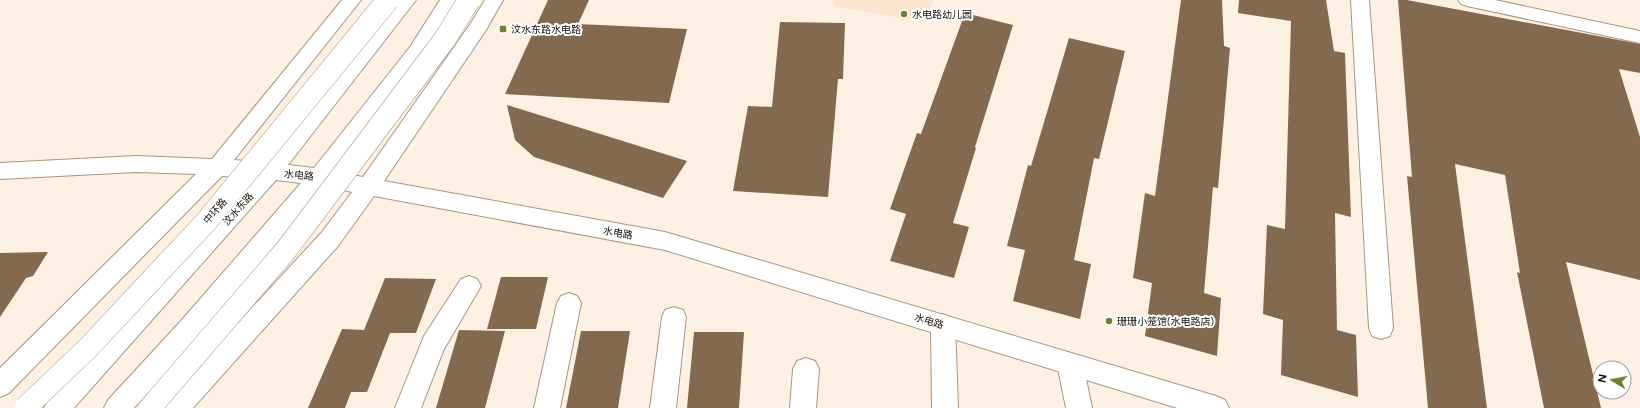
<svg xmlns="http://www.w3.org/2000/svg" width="1640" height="408" viewBox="0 0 1640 408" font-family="Figtree,'Noto Sans SC',sans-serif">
<rect width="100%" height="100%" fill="#fef0e2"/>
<!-- built -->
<path fill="#fce5ce" d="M835,0H933L926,22L834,6Z"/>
<!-- building -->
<path fill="#83694e" d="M548,0H589L578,24L687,29L669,103L505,94Z
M1181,0H1222L1224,46L1230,48L1218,188L1213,187L1204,293L1221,298L1217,356L1145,336L1152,283L1133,278L1145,193L1155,196Z
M1239,0H1326L1334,51L1345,53L1351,217L1335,213L1337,330L1356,335L1358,397L1281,375L1283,320L1263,314L1267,225L1285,229L1291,21L1238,13Z
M1398,0H1407L1640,44V73L1619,69L1640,137V280L1566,262L1601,408H1544L1517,272L1520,273L1505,175L1455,164L1487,408H1428L1407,176L1412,177Z
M965,13L1013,25L975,147L976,148L953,223L969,227L954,278L890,261L906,214L890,209L917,133L921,134Z
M780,22L845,23L843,79H838L828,197L733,191L748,106L772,107Z
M1069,38L1125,51L1099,159L1094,158L1074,260L1091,264L1080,319L1013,301L1025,250L1007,246L1028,165L1031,166Z
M507,105L687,161L663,198L534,157L515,140Z
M48,252L33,276L26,278L0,317V253Z
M501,277H548L536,329H487Z
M385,278L436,279L416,333H390L367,392H351L345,408H308L342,329L364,330Z
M459,330L505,331L485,408H436Z
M581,331H630L618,408H566Z
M694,332H744L739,408H687Z"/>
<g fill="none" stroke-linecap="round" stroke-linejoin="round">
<!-- minor casing -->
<g stroke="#a9957f" stroke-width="2">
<path id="minor" d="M1351,0H1369L1393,328L1390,336L1381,339L1372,336L1369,328Z
M1458,0H1495L1640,31V43L1467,6L1461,4Z
M469,276L477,279L481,286L444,349L421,408H395L424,336L461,279Z
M569,293L577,296L581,303L560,408H534L557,303L561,296Z
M674,307L683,310L686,317L676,408H650L662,317L665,310Z
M943,314L952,318L955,325L958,408H932L931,325L934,318Z
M1070,353L1079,356L1083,364L1092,408H1066L1057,364L1061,356Z
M806,358L815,361L819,369L816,408H790L793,369L797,361Z"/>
</g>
<!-- major casing -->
<g stroke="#a9957f" stroke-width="2">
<path id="major" d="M342,0H361L234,160L266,163L397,0H416L288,165L314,168L410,47L440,0H458L424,57L335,172L363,177L471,23L485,0H503L486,30L384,181L665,232L1216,396L1225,400L1229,408H1177L665,250L374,196L338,246L193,408H163L167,400L322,232L352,192L324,186L198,338L134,408H104L108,400L180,322L301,183L276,180L74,408H44L48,400L252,178L222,176L9,393L0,397V368L196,174L136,172L0,179V163L136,156L212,159Z"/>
</g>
<!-- minor -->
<use href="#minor" fill="#fff" fill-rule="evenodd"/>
<!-- major -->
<use href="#major" fill="#fff" fill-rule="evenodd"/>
<!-- highway-bridge casing -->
<g stroke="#a9957f" stroke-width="23" stroke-linecap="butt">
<path id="highway-bridge" d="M25,408L88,348L205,223L388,0
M150,408L286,250L445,39L469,0"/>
</g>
<!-- highway-bridge -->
<use href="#highway-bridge" stroke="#fff" stroke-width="22"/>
</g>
<!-- markers -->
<g fill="#708131" stroke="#fff" stroke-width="1.5">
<circle cx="904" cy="14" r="4"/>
<rect x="499" y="25" width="8" height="8" rx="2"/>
<circle cx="1109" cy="321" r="4"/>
</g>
<g text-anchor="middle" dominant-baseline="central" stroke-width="4" stroke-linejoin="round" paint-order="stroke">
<!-- poi labels -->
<g font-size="10" fill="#150e06" stroke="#fff" text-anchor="start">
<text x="912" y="14">水电路幼儿园</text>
<text x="511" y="29">汶水东路水电路</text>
<text x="1117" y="321">珊珊小笼馆(水电路店)</text>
</g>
<!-- street labels -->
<g font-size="10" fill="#150e06" stroke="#fff">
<text transform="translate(299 175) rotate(6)">水电路</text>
<text transform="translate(238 209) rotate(-48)">汶水东路</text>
<text transform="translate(215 211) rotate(-50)">中环路</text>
<text transform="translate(618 233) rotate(10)">水电路</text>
<text transform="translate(929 321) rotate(17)">水电路</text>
</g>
</g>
<!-- north arrow -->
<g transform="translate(1612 380) rotate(280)"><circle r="19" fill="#ffffff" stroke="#a19f9b"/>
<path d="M0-3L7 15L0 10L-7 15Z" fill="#708131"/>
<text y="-6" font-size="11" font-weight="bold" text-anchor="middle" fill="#150e06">N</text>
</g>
</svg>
